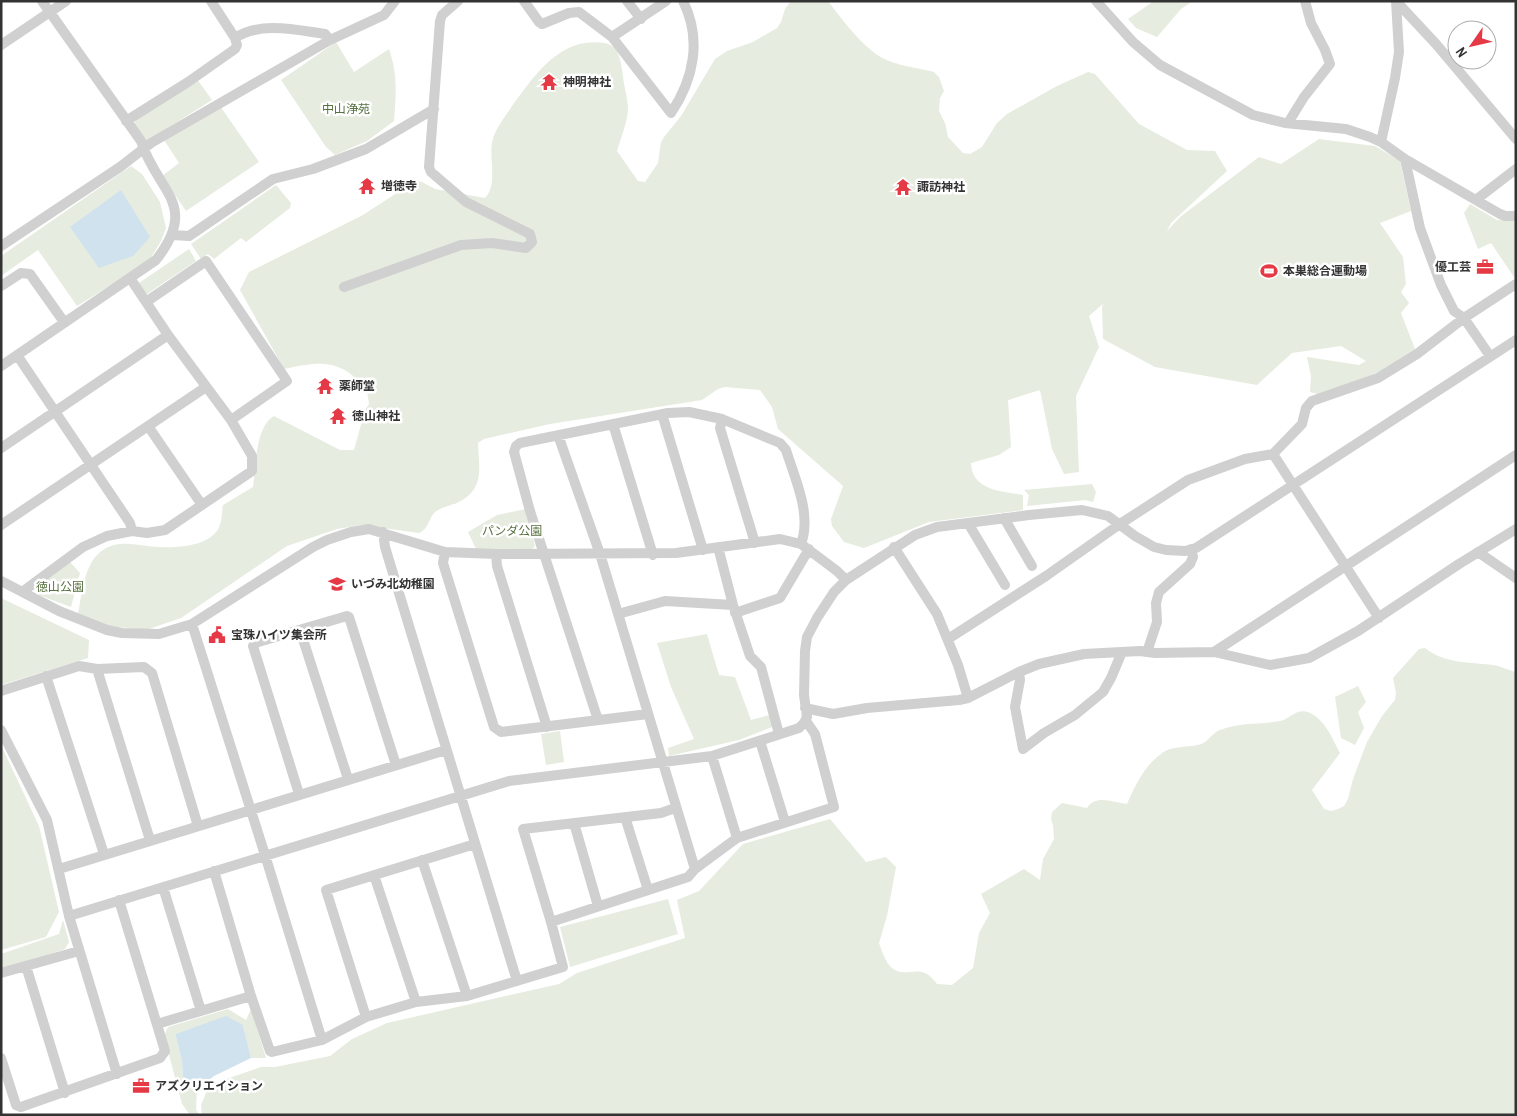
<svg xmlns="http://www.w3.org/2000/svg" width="1517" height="1116" viewBox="0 0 1517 1116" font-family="'Archivo Narrow','Noto Sans JP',sans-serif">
<rect width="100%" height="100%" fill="#fff"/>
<!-- green -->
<path fill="#e6ecdf" d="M791,1H828C841,18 855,37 872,51C888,65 914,67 934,72L939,77L944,91L940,98L939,111L945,123L948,137L963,153L970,154L982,147L997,123L1007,114L1057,86L1088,72L1095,74L1139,124L1187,150L1215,151L1227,171L1171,223L1167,231L1180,217L1259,157L1281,164L1319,139L1375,146L1400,161L1411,211L1380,223L1403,257L1406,284L1401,292L1409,303L1401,313L1417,354L1326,396L1310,392L1311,376L1307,357L1359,365L1366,361L1341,346L1292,353L1257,385L1155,367L1103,339L1102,306L1104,303L1089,316L1099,347L1076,396L1079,472L1064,474L1052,449L1040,390L1008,400L1011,447L999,455L971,463C972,491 1002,491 1023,495V510L929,522L864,548L844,542L832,526L831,519L843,486L778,429L772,407L760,390L725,387L718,389L702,400L550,424L484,439L478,443C479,470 485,489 457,503C451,505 440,508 435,512C428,519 429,529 419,533L361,525L337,529L287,546L181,618L146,630L99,625L78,614C82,594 84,562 103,550C121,538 140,547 159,547C179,548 213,546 220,525C222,519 222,511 223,505L253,487C256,467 255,427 274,416L340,450H354L365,410L369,404L367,391C342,358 320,361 284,369L240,290L249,272L363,215L415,181L422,182L435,189L485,198C498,185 489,159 492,143C494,130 505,117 512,106C534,76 560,36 604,43C620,45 621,63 623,76C624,87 628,99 628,110C627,123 621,138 617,151L638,181L645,182L658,163L661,142L664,137L681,116L715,59L727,51L753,42L777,28L781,22L785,9Z
M1154,1H1193L1181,9L1157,37L1136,28L1128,19Z
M336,42L354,72L389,49C398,76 396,94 394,121L367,141L335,155L326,147L281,80Z
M197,79L212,100L147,141L134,124L137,119Z
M220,106L259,162L186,211L162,176L179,163L164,140Z
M131,166L142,174L160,202L166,228L161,241L149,261L77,306L38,250L1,276V256Z
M276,185L291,203L290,208L246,242L241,238L214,259L208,254L201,259L191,244Z
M1470,204L1497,220L1516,221V280L1491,243L1478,249L1464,213Z
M189,249L196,261L144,296L136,285Z
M1092,484L1096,492L1093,502L1085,500L1027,506L1029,495L1024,490Z
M526,509L535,546L531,550L476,549L468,532L497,515Z
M70,562L80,573L71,607L39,595L38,583Z
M1,598L89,640L88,658L1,685Z
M707,634L719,675L735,677L751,720L773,714L777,725L739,740L669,756L668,748L694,739L671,687L657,643Z
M1425,648C1445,664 1469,662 1493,665C1501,666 1508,670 1516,672V1115H202L201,1105L206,1093L215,1083L261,1067H275L330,1056L352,1039L387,1023L559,984L577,973L685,938L677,900L699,891L743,844L830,819L866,862L886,857L896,867L887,916L879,943C882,951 885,962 892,968C906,980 921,960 937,984L952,985L973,968L979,933L990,913L981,894L1024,869L1040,880L1043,859L1054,839L1053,825L1051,819L1052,812L1062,803L1087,808C1095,794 1113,802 1127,804C1135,786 1144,766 1161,754C1171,745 1189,748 1201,744C1209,741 1212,733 1220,730C1241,722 1259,725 1280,721C1290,719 1296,708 1308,712C1325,719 1332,738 1340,753L1312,790L1324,809L1331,811L1338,809L1344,806L1348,799L1353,779L1367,742L1382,716L1395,700L1396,693L1393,678L1419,649Z
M1358,686L1366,702L1358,712L1364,728L1355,745L1341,738L1335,697Z
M560,731L564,762L546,765L541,734Z
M1,745L39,826L59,912L46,937L1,950Z
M668,899L678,934L570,967L560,927Z
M63,920L69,942L65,949L1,971V954L59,934Z
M228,1009L246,1020L251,1009L266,1058H251L243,1025L176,1037L182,1061L183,1078L197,1089L196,1109L199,1115H190L182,1104L164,1036L168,1027Z"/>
<!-- water -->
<path fill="#cfe2ee" d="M121,190L150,237L133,256L99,268L70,227Z
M226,1016L243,1025L251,1058L214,1076L197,1089L183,1078L182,1061L176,1037V1034Z"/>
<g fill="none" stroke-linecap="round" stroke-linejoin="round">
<!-- minor -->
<path stroke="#d0d0d0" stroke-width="10" d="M211,1L235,38
M524,1L539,22L542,24L569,13L579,12L612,37L671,113C694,79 702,39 683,1
M627,1L641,19
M1096,1L1133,42L1160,65L1253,115L1285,123L1346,129L1370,137L1381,142L1405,159L1500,214L1505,216H1516
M1396,1L1436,44L1516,139
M612,37L666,1
M1,45L66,1
M126,121L188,82L235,49L237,45L235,38C260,21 297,30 325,34L330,40
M1288,123L1304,97L1330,64L1325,50L1311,23L1305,1
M1381,142L1395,78L1399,52L1396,1
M1405,159L1420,228L1441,285L1454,311L1464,318L1490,356
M1477,199L1516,169
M173,235L189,236L273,179L313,169L366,149L434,109
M1,246L120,167L151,143L330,40L384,15L395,1
M1,286L21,273L30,274L64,322
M344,287L461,245L492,243L526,248L532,242L530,234L466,202L431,172L429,167L440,21L442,15L458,1
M146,302L206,261L287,381L231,420
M17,355L130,523L132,531
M1,366L156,260C200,204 157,192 141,141L42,1
M662,414L703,550
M722,419L780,443L786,450C795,479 812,514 801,544
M613,424L653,555
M148,426L202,505
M1,448L168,335
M1273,454L1379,618
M1004,518L1032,566
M968,523L1005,585
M1,525L206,387
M383,532L385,547L517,981
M718,547L733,605L750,656L761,667L779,734
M894,547L937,614L958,665L968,698
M445,552L443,563L494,727L501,732L648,714
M1478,552L1516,578
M496,554L497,566L547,727
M1,581L59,611L107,630L122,633L159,634L192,624L313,547L327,540L351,532L369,529L445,552L496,554L676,553L780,539L801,544L837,571L846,580
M22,592L83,547L107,536L132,531L147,533L165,530L252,471V456L231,420L168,335L130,278
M735,613L780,598L809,549
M618,614L665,601L733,605
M192,624L265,855L322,1040
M300,630L348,779
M948,639L1046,576L1120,524L1188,480L1245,459L1273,454L1302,424L1306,408L1312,401L1378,378L1417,354L1464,318L1516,284
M1147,652L1157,622L1156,603L1159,592L1190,564L1193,557L1191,549
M1214,652L1516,455
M97,669L144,667L152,673L198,826
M1019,672L1020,680L1015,707L1023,749L1044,733L1075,715L1103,692L1111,678L1122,652
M46,676L104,854
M1,691L79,666L97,669L150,840
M805,708L833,714L867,708L959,700L968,698L1019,672L1039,664L1084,654L1140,651L1155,653L1214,652L1270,665L1309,658L1358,631L1459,564L1516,529
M598,720L530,511L514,452L516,446L520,443L668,413L689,412L722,419L720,428L755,543
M1,730L47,820L69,916L117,1074
M760,741L785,822
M712,756L737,838
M299,794L253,646L255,643L347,616L349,617L396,765
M625,817L648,890
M574,823L598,906
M422,860L467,996
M59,869L446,750
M695,869L737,838L834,807L815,734L806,721
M214,871L251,996L270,1051L272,1052L322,1040L366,1017L416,1002L467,996L563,967L551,922L688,877L695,869L600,554L558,435
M374,875L416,1002
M163,887L201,1011
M69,916L509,781L712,756L799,728L804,723L807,717L804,695L805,651L807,637L817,618L834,592L846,580L915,535L937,527L1029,515L1082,510L1108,516L1135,536L1154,547L1166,550L1185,551L1196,548L1516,340
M551,922L523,829L661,813L675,808
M26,966L65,1093
M1,973L79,951
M366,1017L326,890L475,844
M157,1024L251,996
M1,1058L16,1105L21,1107L160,1058L165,1051L119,900"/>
</g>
<!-- icons -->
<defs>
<g id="temple-bare" transform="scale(1.35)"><path d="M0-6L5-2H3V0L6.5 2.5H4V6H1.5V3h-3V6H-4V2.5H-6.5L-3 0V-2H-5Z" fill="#e63946" stroke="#fff" stroke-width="2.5" paint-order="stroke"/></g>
<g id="office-bare" transform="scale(1.35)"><path d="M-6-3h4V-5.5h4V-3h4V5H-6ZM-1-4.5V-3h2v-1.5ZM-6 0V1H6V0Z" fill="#e63946" stroke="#fff" stroke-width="2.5" paint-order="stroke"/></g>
<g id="stadium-bare" transform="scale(1.35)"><path d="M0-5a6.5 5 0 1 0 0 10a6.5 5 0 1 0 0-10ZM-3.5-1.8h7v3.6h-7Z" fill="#e63946" stroke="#fff" stroke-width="2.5" paint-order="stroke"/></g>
<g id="school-bare" transform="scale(1.35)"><path d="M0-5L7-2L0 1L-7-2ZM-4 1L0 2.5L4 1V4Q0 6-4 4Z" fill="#e63946" stroke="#fff" stroke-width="2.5" paint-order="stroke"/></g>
<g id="civic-bare" transform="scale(1.35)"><path d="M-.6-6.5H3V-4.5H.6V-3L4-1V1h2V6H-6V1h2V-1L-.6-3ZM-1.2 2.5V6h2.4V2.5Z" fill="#e63946" stroke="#fff" stroke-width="2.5" paint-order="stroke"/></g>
</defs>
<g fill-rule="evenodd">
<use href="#temple-bare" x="549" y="82"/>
<use href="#temple-bare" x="367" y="186"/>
<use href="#temple-bare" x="903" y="187"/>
<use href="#office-bare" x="1485" y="267"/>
<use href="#stadium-bare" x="1269" y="271"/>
<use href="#temple-bare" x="325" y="386"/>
<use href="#temple-bare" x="338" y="416"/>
<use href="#school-bare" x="337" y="584"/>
<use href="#civic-bare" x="217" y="635"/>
<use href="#office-bare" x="141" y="1086"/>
</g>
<g text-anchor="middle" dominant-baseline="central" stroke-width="5" stroke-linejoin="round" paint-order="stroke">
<!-- poi labels -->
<g font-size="12" font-weight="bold" fill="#333" stroke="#fff" text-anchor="start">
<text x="563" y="82">神明神社</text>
<text x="381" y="186">増徳寺</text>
<text x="917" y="187">諏訪神社</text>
<text x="1471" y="267" text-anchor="end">優工芸</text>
<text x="1283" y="271">本巣総合運動場</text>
<text x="339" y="386">薬師堂</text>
<text x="352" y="416">徳山神社</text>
<text x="351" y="584">いづみ北幼稚園</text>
<text x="231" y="635">宝珠ハイツ集会所</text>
<text x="155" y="1086">アズクリエイション</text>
</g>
<!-- park labels -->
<g font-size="12" fill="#56703f" stroke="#fff">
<text x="346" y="109">中山浄苑</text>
<text x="512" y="531">パンダ公園</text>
<text x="60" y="587">徳山公園</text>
</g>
</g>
<!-- border -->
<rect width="1517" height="1116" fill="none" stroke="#333333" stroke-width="5"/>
<!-- north arrow -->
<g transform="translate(1472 45) rotate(236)"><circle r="24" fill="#ffffff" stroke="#adadad"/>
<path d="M0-4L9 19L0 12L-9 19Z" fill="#e63946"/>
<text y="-8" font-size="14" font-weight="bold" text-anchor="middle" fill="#333333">N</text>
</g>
</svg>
